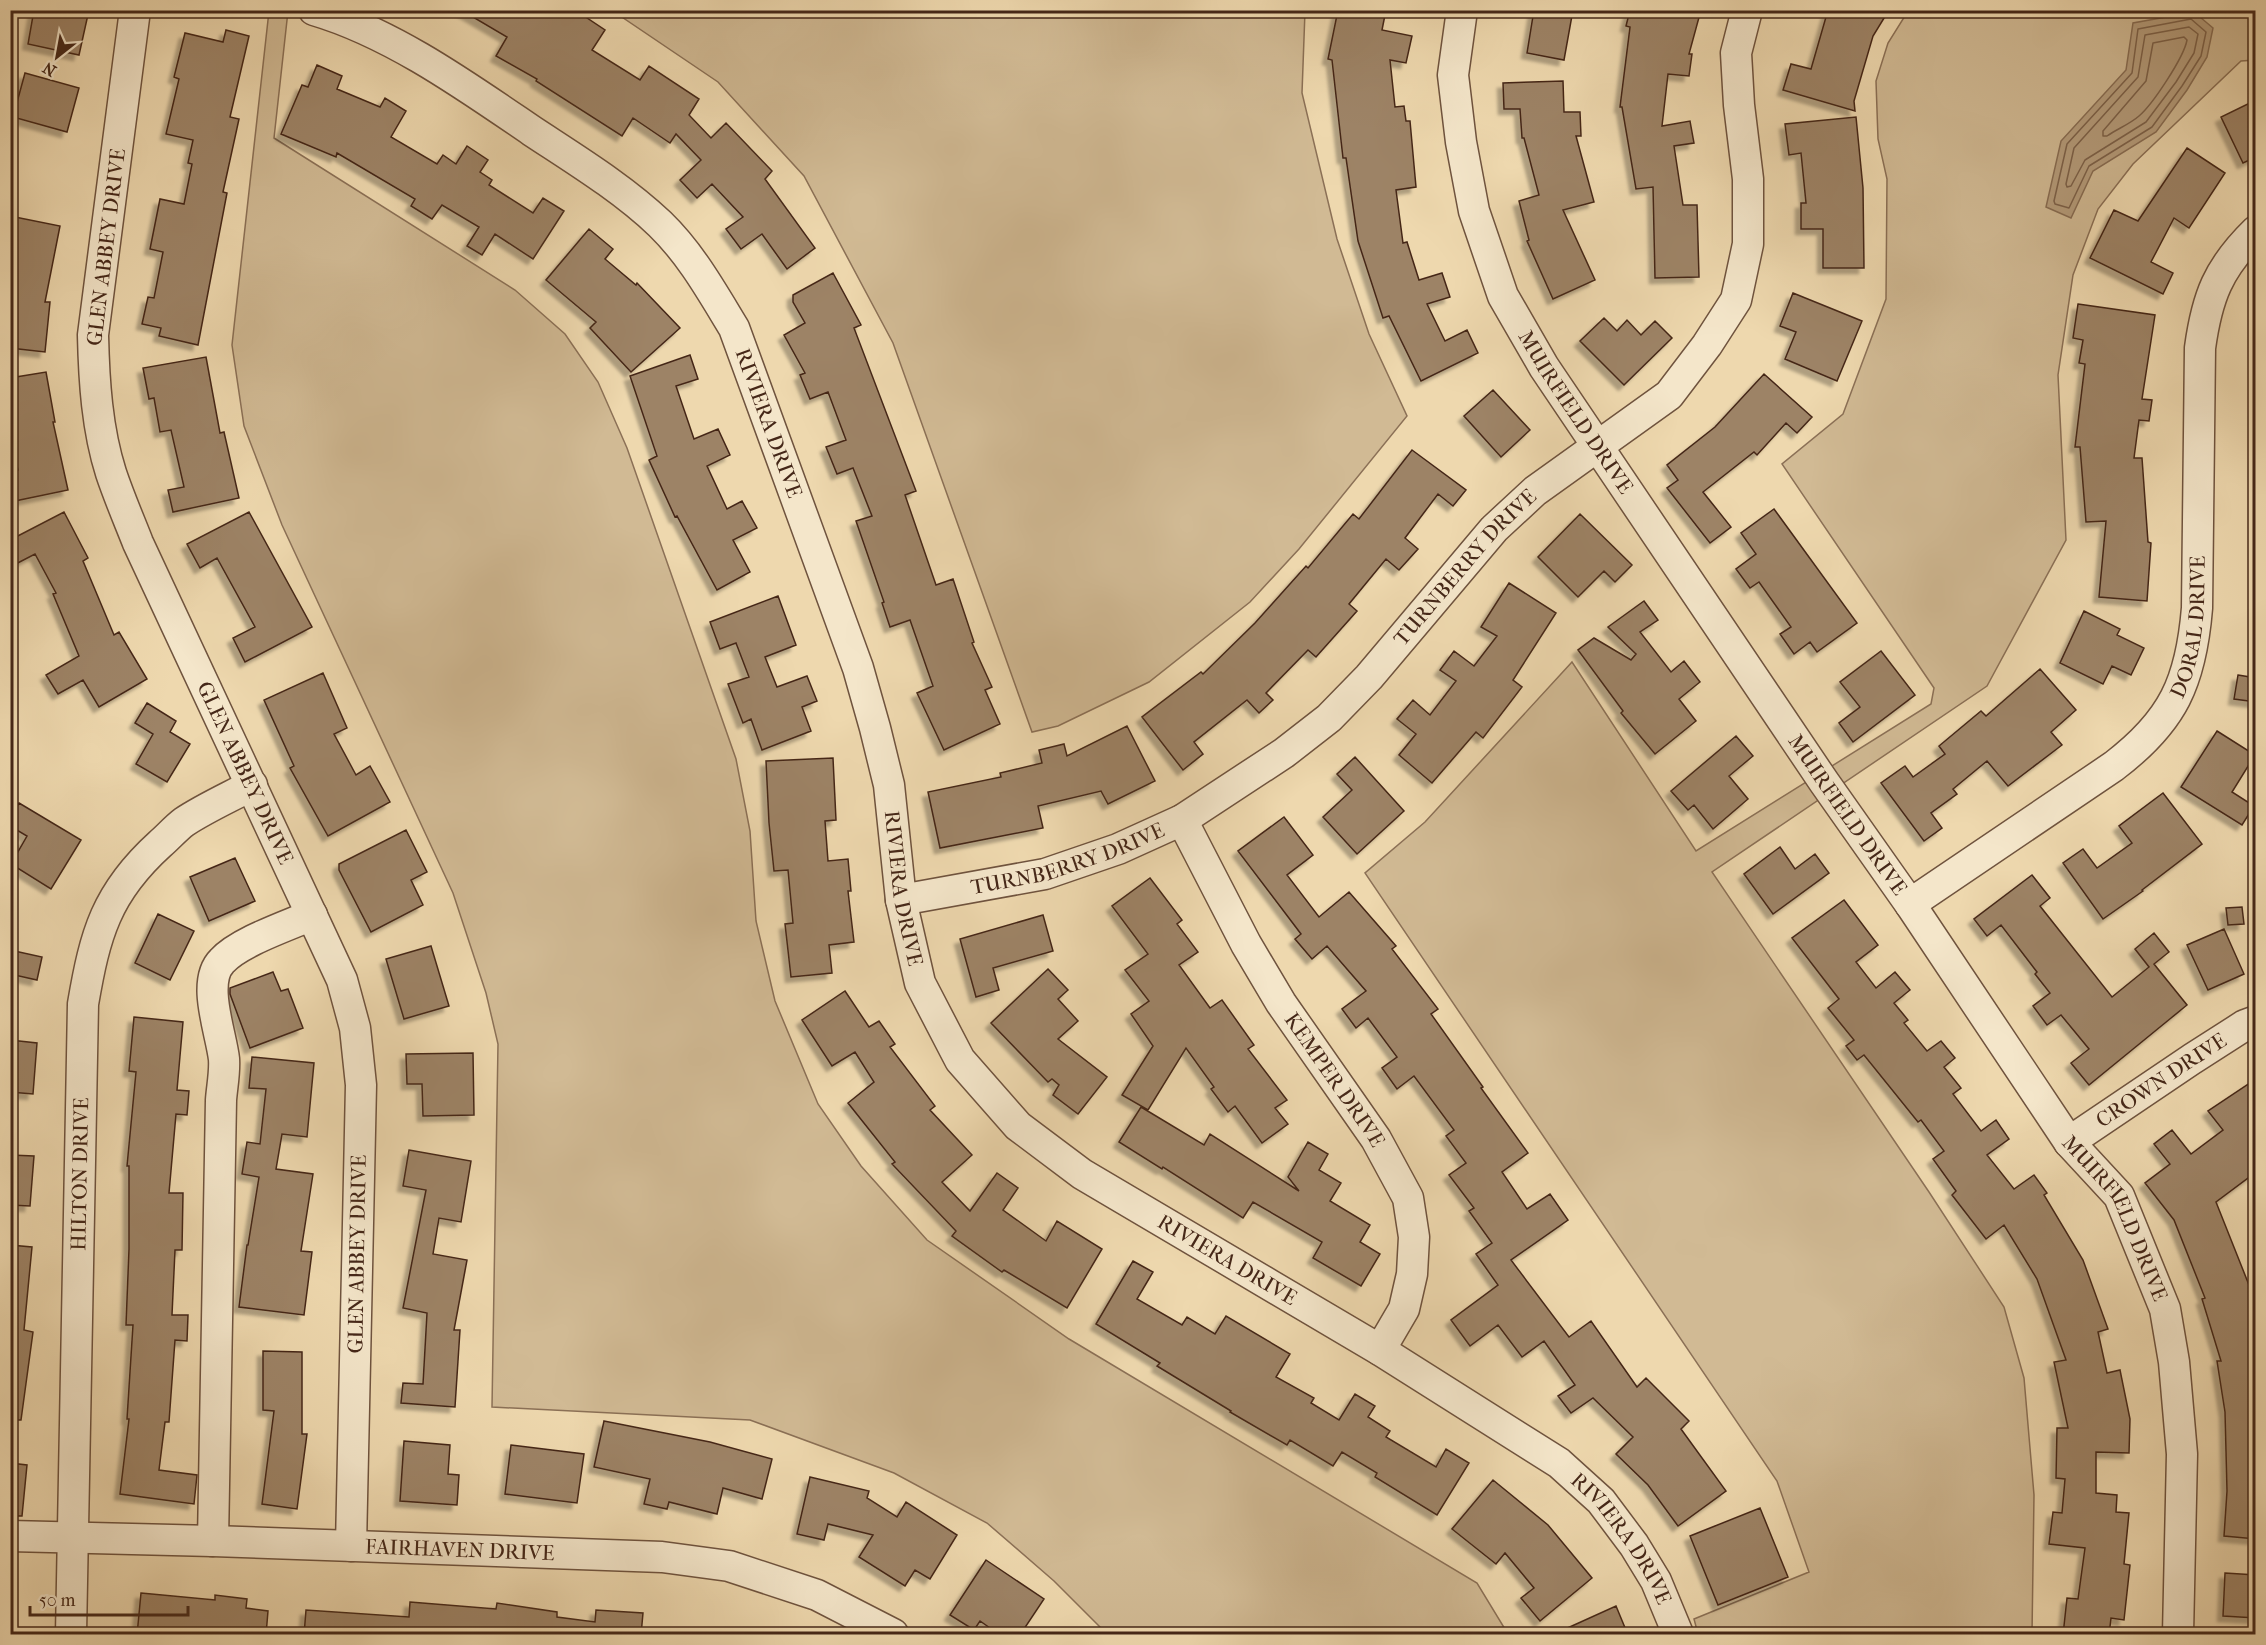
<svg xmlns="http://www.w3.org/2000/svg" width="2266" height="1645" viewBox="0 0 2266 1645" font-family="'IM FELL French Canon',serif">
<defs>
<filter id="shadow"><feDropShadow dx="-5.5" dy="5.5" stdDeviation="1.5" flood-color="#0004"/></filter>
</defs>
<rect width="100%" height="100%" fill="#eed8ae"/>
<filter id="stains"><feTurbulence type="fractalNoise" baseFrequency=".00333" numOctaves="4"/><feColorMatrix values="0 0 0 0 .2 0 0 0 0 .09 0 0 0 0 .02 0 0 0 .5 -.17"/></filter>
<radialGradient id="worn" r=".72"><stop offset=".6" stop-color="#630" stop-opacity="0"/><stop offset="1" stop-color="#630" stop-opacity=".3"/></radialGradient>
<!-- green -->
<path fill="#d1ba94" stroke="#8b7056" stroke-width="1.5" d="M269,11H288L274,138L515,290L565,334L598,382L627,448L736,759L750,831L756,921L775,1001L818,1104L861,1166L927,1240L1069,1339L1477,1583L1508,1634H1107L1054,1581L987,1523L894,1473L750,1420L492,1407L498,1044L486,993L453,893L282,525L244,426L232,345Z
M613,11H1305L1302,93L1337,239L1369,334L1407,416L1299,549L1250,602L1149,682L1058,726L1032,732L893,343L804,176L718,82Z
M1908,11H2255V60L2241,61L2133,164L2098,209L2073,275L2058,375L2066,540L1987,686L1712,872L1929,1192L2004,1307L2024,1378L2034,1495L2032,1634H1698L1694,1619L1809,1572L1777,1481L1365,873L1425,822L1572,662L1696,851L1931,704L1934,688L1782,464L1843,414L1886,299L1887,179L1878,139L1876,81L1888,43Z"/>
<!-- water -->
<path fill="#b59c7b" stroke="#886d53" stroke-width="1.5" d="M2194,12L2213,28L2207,57L2187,90L2156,132L2093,171L2071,218L2046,207L2061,141L2126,70L2133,23Z"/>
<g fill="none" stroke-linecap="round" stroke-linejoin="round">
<!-- shore -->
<path stroke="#7d624a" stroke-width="1.5" d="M2191,19L2206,32L2201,56L2182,86L2152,127L2089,166L2069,208L2055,204L2054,201L2067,144L2132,73L2138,29Z
M2189,27L2198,34L2194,53L2176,82L2146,122L2085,160L2071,186L2067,187L2066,184L2074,148L2138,77L2145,35Z
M2184,37L2187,40C2184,57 2153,104 2139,116C2130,124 2117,129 2107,136H2103V131L2146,81L2153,43Z"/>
</g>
<!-- building -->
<path fill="#9d8366" stroke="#452718" stroke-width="1.5" filter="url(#shadow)" d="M34,10H89L79,55L28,44Z
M461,10H575L605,30L592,50L640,80L649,66L699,99L689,115L711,138L726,123L772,171L765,179L815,248L787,269L762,234L741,249L726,229L743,217L712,184L697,198L680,180L701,160L676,134L670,143L633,118L622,136L536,81L537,79L496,56L507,37Z
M1338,10H1386L1382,30L1412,36L1406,63L1390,60L1395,107L1404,106L1406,121H1410L1416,187L1396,190L1403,243L1407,242L1419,280L1442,273L1450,297L1427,304L1445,341L1467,330L1478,353L1421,381L1389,316L1383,318L1358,241L1346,158H1343L1332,60L1328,59Z
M1534,10H1573L1564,60L1527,53Z
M1630,10H1701L1689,54H1692L1689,76L1668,74L1662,126L1690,121L1694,143L1674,146L1683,205H1697L1699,277L1655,278L1653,187L1636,189L1622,107H1620L1630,27L1626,26Z
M1828,10H1889L1873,36L1854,101L1855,111L1783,90L1791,64L1811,69Z
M226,30L249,36L230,117L239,119L223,192L227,193L198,345L159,336L161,328L142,324L148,297L154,298L163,252L150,249L160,199L184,204L192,164L188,163L193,140L166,134L179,79L174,77L185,33L223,42Z
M317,65L342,76L337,89L380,107L385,98L406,111L391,137L437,164L443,155L456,164L467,146L488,160L480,172L492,180L489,185L533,213L543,198L564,211L533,259L495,234L482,255L467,246L479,227L442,205L432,219L411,206L415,199L337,153L336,157L281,134L302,85L308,87Z
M25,73L79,88L67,132L13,117Z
M1563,81L1564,112H1580L1581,136H1576L1594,202L1563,210L1595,280L1553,299L1527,241L1529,240L1519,201L1539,195L1524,138H1522L1520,109H1504L1503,83Z
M2256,100V157L2243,163L2221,117Z
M1856,117L1863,188L1864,268H1823V229H1801V203H1806L1801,153L1789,155L1785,124Z
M2187,148L2225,173L2189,228L2174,218L2151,262L2173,273L2163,294L2090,258L2114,210L2138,221Z
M10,216L60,226L45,302H50L45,352L10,348Z
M589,229L613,249L605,259L636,285L637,283L680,328L631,372L590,328L596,322L546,280Z
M833,273L861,325L854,328L916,491L905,495L936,585L953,579L974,642L972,643L992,687L985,690L1000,724L944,750L917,693L933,686L910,620L890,627L882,603L884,602L856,521L872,516L853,468L837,474L826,447L846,440L828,392L810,399L800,375L805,373L784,335L805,323L793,302V295Z
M1793,293L1862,321L1837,381L1785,359L1796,332L1780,326Z
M2078,304L2155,315L2142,399L2152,400L2149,421L2139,420L2134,458H2142L2148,542L2151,543L2147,601L2099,597L2106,521L2086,522L2080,447H2075L2085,364L2079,363L2083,340L2073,338Z
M1604,318L1617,331L1627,320L1641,335L1655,321L1672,338L1624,385L1580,341Z
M690,355L698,379L676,386L694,439L718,429L730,455L707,466L727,509L742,501L757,528L733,540L750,572L717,590L677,516L675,517L649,460L657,456L630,376Z
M206,357L220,433L224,432L239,498L173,512L168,490L184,487L171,430L160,432L154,398L149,399L143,368Z
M46,372L55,422H53L68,490L10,502V472L18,470L10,437V378Z
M1764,374L1812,417L1797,433L1786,423L1757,455L1754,452L1703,492L1731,527L1710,543L1667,488L1678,480L1667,465L1715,427Z
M1493,390L1530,430L1501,457L1464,416Z
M1412,450L1466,490L1453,506L1438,494L1405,538L1418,549L1399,570L1386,559L1349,604L1357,611L1316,657L1308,650L1266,693L1273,700L1259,713L1247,700L1194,742L1203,754L1183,770L1142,717L1201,672L1203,674L1255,623L1306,566L1308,568L1353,514L1359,519Z
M1774,509L1857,623L1817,652L1810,642L1794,654L1780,634L1791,627L1759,582L1750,588L1736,569L1756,554L1741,533Z
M64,512L88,558L83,561L114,635L119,632L147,679L99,707L83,680L58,694L46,675L79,656L53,594L56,593L35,554L10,567V540Z
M249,512L312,627L245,662L233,638L255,627L217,558L200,568L187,544Z
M1580,514L1632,565L1615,582L1604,571L1578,597L1538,557Z
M1509,583L1556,613L1513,680L1522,687L1483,738L1476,732L1432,783L1399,755L1416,734L1397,719L1413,700L1430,715L1456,681L1440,670L1454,651L1474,666L1497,636L1481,627Z
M778,596L796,645L765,657L777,687L807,676L817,701L802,707L811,731L762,750L751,719L743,723L728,684L749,677L736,643L720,649L710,622Z
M1644,601L1658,620L1640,632L1671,672L1684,661L1700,682L1679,699L1696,721L1655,754L1621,713L1623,711L1578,650L1594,638L1631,660L1636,654L1608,627Z
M2084,611L2120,629L2117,635L2144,648L2131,675L2112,666L2103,684L2060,663Z
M1881,651L1915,695L1853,742L1839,723L1860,707L1840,682Z
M2040,669L2076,710L2051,732L2062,745L2008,786L1987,761L1953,789L1957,794L1931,813L1942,828L1924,841L1881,783L1905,766L1913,777L1945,754L1939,746L1981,711L1986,716Z
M323,673L347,728L334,734L356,775L370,766L390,802L328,836L290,768L294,766L264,700Z
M2238,675L2256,678V702L2234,699Z
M147,703L176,721L170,732L190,744L167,782L136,764L153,734L135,723Z
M1127,726L1155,781L1108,804L1101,791L1038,806L1043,828L940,848L928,792L1001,777L1000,773L1042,763L1039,750L1064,744L1067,756Z
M2217,731L2255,755L2232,792L2254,806L2242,825L2181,787Z
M1736,736L1753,756L1729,776L1748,799L1713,829L1694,805L1688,810L1671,791Z
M1355,757L1404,811L1357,854L1323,817L1352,790L1337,774Z
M833,758L836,820L825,821L828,861L848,859L851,891H848L854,942L829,945L832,973L791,977L785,924L793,923L788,870L774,871L769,823L766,761Z
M2163,793L2202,844L2142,890L2143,891L2103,919L2063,863L2083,849L2097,868L2132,843L2119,826Z
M19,803L81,840L51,889L11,864L27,836L10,826V817Z
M1284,817L1313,855L1287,875L1319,917L1349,892L1396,946L1392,949L1438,1009L1431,1014L1483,1087L1481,1088L1528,1153L1502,1172L1527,1209L1550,1194L1568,1220L1511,1260L1569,1337L1591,1321L1637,1387L1646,1378L1689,1421L1681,1429L1726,1491L1678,1526L1648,1485L1616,1454L1633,1437L1593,1398L1571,1413L1558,1396L1575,1385L1544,1341L1522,1357L1498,1325L1470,1346L1451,1320L1498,1285L1476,1254L1492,1243L1469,1211L1474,1208L1449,1175L1466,1163L1446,1136L1454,1130L1414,1076L1397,1089L1382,1068L1397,1057L1368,1018L1356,1028L1342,1009L1366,991L1327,946L1312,959L1295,939L1301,934L1238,851Z
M406,830L427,872L411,880L423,905L371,932L339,870V864Z
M1780,847L1795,869L1815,854L1829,873L1773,914L1744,874Z
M235,858L255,901L209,921L190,877Z
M2032,875L2050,898L2040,906L2112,997L2149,967L2135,949L2154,933L2169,952L2154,964L2187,1005L2089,1085L2071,1063L2089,1049L2061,1015L2047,1025L2033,1006L2050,993L2035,974L2037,972L2001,925L1987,936L1974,919Z
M1150,878L1182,920L1177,924L1198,952L1179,965L1210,1008L1222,1000L1254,1045L1248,1049L1287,1100L1275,1108L1288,1124L1262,1143L1235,1106L1228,1112L1211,1089L1214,1087L1186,1048L1148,1110L1122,1095L1153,1046L1131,1014L1149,1001L1125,970L1148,954L1112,906Z
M1844,900L1878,945L1856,962L1876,988L1895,972L1910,990L1894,1003L1908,1020L1904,1023L1927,1051L1941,1041L1955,1058L1944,1067L1961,1088L1953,1094L1981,1131L1996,1120L2009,1139L1987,1155L2014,1189L2034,1175L2047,1193L2044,1195L2083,1260L2108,1329L2098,1332L2107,1373L2120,1370L2130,1419L2129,1453L2096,1452V1493L2117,1495L2116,1512L2129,1513L2124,1564L2130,1565L2124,1620L2111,1618L2109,1635H2063L2067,1598L2078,1599L2085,1548L2049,1544L2053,1512L2062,1513L2065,1479L2056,1478L2057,1428H2068L2054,1362L2066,1360L2037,1279L2004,1225L1986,1239L1952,1195L1956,1191L1933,1159L1944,1151L1921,1120L1918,1122L1864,1055L1857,1060L1846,1046L1854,1040L1828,1008L1839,999L1792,938Z
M2242,907L2244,924L2228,925L2226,908Z
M158,914L194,931L170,980L135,963Z
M1043,915L1053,951L993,968L999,990L976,997L960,939Z
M2224,929L2244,974L2208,990L2187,945Z
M431,946L449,1006L404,1019L386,959Z
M10,950L42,957L37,980L10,974Z
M1048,969L1068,990L1058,999L1078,1021L1058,1039L1107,1077L1078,1114L1053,1095L1059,1085L1052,1079L1048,1082L991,1023Z
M273,972L281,991L288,989L303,1028L250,1048L230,994V988Z
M845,991L869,1027L879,1021L895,1044L890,1047L935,1106L930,1110L972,1155L942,1182L970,1211L997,1173L1018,1188L1003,1210L1046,1241L1057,1221L1102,1249L1067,1308L1004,1270L1002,1272L952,1236L956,1231L892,1164L895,1162L848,1103L874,1082L855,1052L832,1066L802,1020Z
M134,1017L183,1022L177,1090L189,1091L187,1115L176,1114L169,1193H183L182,1250H175L172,1315H188L187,1341L175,1340L169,1422H165L159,1470L197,1475L194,1504L120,1494L129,1419H127L133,1325H126L129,1249V1166H127L136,1072L129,1071Z
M10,1040L37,1043L33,1094L10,1092Z
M473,1053L474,1115L423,1116L422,1084H407L406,1054Z
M252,1057L314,1063L307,1137L282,1134L276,1169L313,1174L301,1251L312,1252L304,1315L239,1307L247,1245H248L259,1177L242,1174L247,1142L260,1144L266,1089L249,1088Z
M2256,1079V1172L2216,1202L2249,1285L2256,1283V1539L2224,1536L2227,1491L2225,1412L2217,1361H2221L2202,1299L2205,1298L2174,1220L2145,1183L2170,1164L2154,1144L2172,1130L2191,1154L2223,1130L2208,1111Z
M1141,1107L1204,1145L1210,1134L1299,1191L1288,1177L1308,1142L1328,1154L1319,1170L1341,1183L1330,1201L1370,1225L1360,1242L1380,1254L1361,1286L1313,1258L1322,1242L1253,1202L1243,1218L1163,1167L1162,1169L1119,1142Z
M409,1150L471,1161L461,1222L439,1218L433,1254L467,1260L454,1330H460L455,1407L401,1403L403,1383L423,1384L427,1313L403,1308L426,1190L403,1186Z
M10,1155L34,1156L30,1206L10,1205Z
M10,1245L32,1247L24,1330L33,1332L21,1420H10Z
M1133,1261L1153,1272L1137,1299L1182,1325L1187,1317L1215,1334L1226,1316L1290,1354L1276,1377L1314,1398L1311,1403L1339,1420L1355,1394L1375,1406L1368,1417L1390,1431L1386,1437L1436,1467L1446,1449L1469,1463L1437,1515L1375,1477L1377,1473L1342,1452L1333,1466L1290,1440L1287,1445L1230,1412L1231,1411L1157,1366L1160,1363L1096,1324Z
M263,1351L302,1352V1434H307L297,1509L262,1504L274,1411L263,1410Z
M604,1421L710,1442L772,1459L762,1499L723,1488L717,1514L669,1502L667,1509L644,1504L650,1479L594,1467Z
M404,1441L450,1445L448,1474L459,1475L457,1505L400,1501Z
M511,1445L584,1454L577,1503L505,1494Z
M10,1463L27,1465L22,1516H10Z
M810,1477L869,1491L867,1498L897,1517L906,1502L957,1535L930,1579L915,1570L905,1586L859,1557L873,1535L828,1524L824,1540L797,1534Z
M1493,1480L1548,1525L1592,1578L1540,1621L1521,1598L1534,1588L1505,1553L1496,1564L1452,1529Z
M1760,1508L1788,1577L1718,1605L1690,1536Z
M986,1560L1044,1599L1020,1635H1000L980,1621L974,1630L950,1615Z
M2225,1573L2256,1575V1618L2223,1616Z
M141,1593L215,1600V1595L247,1599L246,1608L268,1611L266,1635H137Z
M410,1602L496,1609L497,1603L557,1612V1617L595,1622L596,1610L643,1613L641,1635H304L306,1610L409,1617Z
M1616,1606L1628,1635H1552Z"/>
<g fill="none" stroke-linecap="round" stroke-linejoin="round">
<!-- minor casing -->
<g stroke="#6f533e" stroke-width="33">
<g id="minor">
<path id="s1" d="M135,10L93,335C94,381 97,429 111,473C119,497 129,520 138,543L342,980L355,1028L361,1085L351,1546"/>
<path id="s2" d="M314,10C392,33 466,86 532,131C576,160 622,188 660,224C691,254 712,292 734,328L858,668L875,728L889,785L901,900L920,983L960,1060L1018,1126L1082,1174L1380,1350L1559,1463L1601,1501L1634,1545L1656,1581L1678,1634"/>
<path id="s3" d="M1462,10L1453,75L1461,142L1474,211L1503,296L1544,367L1824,782L1910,904L2069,1142L2119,1196L2165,1309L2174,1362L2182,1454L2178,1634"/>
<path id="s4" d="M1182,820L1246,944L1281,1003L1376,1139L1408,1198L1414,1237L1412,1274L1404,1309L1380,1350"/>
<path id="s5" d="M901,900L1045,874L1118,849L1182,820L1284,753L1329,718L1369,677L1494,529L1535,491L1669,395L1707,345L1736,300L1748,244V179L1739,105L1736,53L1747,10"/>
<path id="s6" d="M1910,904L2114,766C2173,721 2191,682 2197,608L2200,348C2207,297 2218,268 2256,231"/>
<path id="s7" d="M2069,1142L2192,1059L2245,1025L2256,1021"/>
<path id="s8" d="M10,1536L213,1541L662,1557L729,1566L817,1595L893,1634"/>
<path d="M213,1541L221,1100C222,1087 225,1072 224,1059C221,1032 201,982 222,961C239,942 287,926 312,915"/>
<path id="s9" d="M71,1634L83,1004C95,934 106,893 160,844C168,837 176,828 184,822C205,808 230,797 252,785"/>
</g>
</g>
<!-- minor -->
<use href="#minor" stroke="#f4e6ca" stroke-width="30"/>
</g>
<g text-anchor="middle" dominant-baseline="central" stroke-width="5" stroke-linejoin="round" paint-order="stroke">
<!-- street labels -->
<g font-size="21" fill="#452718" stroke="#f4e6ca">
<text transform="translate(106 247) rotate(-83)">GLEN ABBEY DRIVE</text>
<text stroke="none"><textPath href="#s3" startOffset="430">MUIRFIELD DRIVE</textPath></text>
<text stroke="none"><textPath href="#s2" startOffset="638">RIVIERA DRIVE</textPath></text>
<text stroke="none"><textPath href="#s5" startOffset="676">TURNBERRY DRIVE</textPath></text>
<text stroke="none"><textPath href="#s6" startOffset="412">DORAL DRIVE</textPath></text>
<text stroke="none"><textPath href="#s1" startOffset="796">GLEN ABBEY DRIVE</textPath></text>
<text stroke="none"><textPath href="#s3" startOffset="916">MUIRFIELD DRIVE</textPath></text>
<text stroke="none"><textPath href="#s5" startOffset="172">TURNBERRY DRIVE</textPath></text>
<text stroke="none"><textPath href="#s2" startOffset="1124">RIVIERA DRIVE</textPath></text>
<text stroke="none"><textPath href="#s4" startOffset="302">KEMPER DRIVE</textPath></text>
<text stroke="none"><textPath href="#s7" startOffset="111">CROWN DRIVE</textPath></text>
<text stroke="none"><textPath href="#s9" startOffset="460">HILTON DRIVE</textPath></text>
<text stroke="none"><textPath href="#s3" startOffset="1402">MUIRFIELD DRIVE</textPath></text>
<text transform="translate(357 1254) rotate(-89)">GLEN ABBEY DRIVE</text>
<text stroke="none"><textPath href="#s2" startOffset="1644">RIVIERA DRIVE</textPath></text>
<text stroke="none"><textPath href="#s2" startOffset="2132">RIVIERA DRIVE</textPath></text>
<text stroke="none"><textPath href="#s8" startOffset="450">FAIRHAVEN DRIVE</textPath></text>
</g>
</g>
<!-- margin -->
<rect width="2266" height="1645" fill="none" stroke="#eed8ae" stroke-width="36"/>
<rect x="12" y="12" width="2242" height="1621" fill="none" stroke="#452718" stroke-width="3"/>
<rect x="18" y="18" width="2230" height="1609" fill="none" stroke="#452718" stroke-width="1.5"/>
<!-- north arrow -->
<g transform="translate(57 57) rotate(211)" stroke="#f4e6ca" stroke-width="4.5" paint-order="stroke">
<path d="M0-4.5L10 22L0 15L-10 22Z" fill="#452718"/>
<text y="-9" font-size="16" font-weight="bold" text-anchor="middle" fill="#452718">N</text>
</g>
<!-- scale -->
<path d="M30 1606v9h158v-9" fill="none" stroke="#452718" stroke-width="3"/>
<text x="39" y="1606" font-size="18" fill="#452718" stroke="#f4e6ca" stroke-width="4.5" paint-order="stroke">50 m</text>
<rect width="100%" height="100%" filter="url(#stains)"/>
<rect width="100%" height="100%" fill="url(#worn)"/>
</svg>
